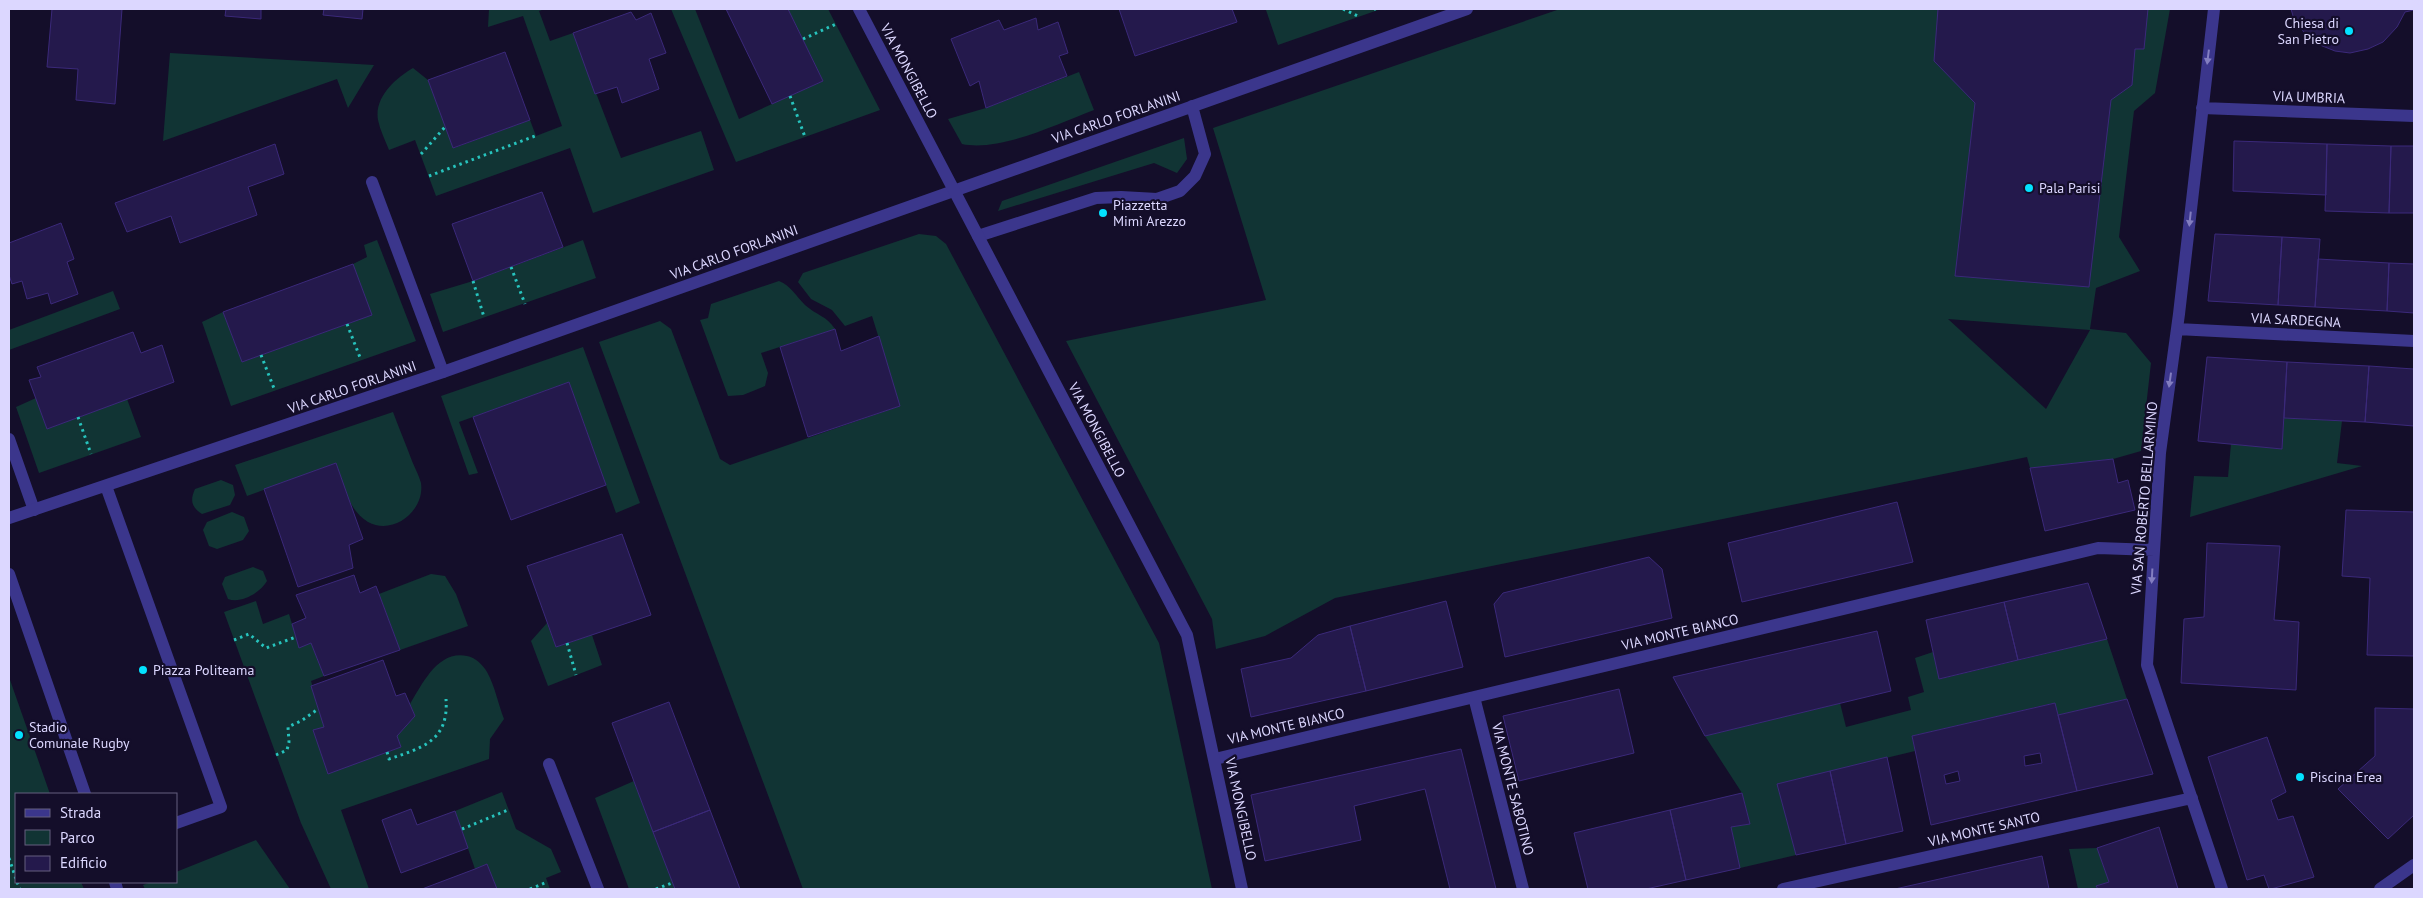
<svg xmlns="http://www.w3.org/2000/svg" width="2423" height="898" viewBox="0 0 2423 898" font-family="'PT Sans',sans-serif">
<rect width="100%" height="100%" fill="#140e2a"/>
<!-- green -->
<path fill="#113434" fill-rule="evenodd" d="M489,9H545L539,11L550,41L573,33L621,158L701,131L714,170L593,213L570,148L436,196L415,140L389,150C385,140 380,130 378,120C374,97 396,78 413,68L428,80L454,148L530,120L536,136L562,126L523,16L488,27Z
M671,9H695L739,119L823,81L788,9H828L880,110L736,162Z
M1268,9H1381L1278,45L1266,10Z
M1560,9H2170L2155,93L2134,111L2119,237L2140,271L2096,288L2090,329L2126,333L2151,363L2141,451L2113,459L2030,468L2027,457L1335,598L1265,636L1216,649L1212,619L1066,341L1266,300L1213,128ZM1948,319L2090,330L2046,409Z
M170,53L374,65L348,108L337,79L163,141Z
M1079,72L1094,110C1057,124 1000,152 962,144L948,119L986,108Z
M1184,138L1187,159L1177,173L1154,163L998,211L1002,201Z
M919,234L936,236L946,244L1159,643L1212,889H803L599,342L660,321L671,329L720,459L730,465L900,406L872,316L845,326L832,310L811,299L798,282L803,273Z
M377,240L416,341L231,406L202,322L223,312L242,362L371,315L353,264L367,257L364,245Z
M583,240L596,278L443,332L430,294L473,281Z
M779,281C791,286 796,296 805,305C816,315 827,316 835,329L761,353L768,373L765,386L743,395L728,396L700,320L708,318L711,304Z
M113,291L120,309L9,350V330Z
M583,347L640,503L616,513L569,382L459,422L478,473L469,475L441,396Z
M36,398L47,429L127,399L141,437L39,473L16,407Z
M393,412C399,428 406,445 412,461C415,468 419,476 421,483C425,510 394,536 368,522C348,510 343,484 336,463L247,496L235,465Z
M2284,418L2342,421L2337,463L2362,466L2190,517L2194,476L2228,477L2231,444L2282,449Z
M221,480L233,485L235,495L230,505L202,514C191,507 190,500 195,489Z
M232,512L244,517L249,531L243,540L217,549L209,546L203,530L207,522Z
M253,567L263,571L267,581C260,593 241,604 228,599L222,584L225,577Z
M431,574L445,576L456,594L468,626L400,650L379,594Z
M256,601L263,624L289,614L299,647L311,643L324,676L311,681L324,727L387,752L401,747L397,736L415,716L410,704C423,683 438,650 467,656C475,657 483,665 487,672C495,686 498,704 504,719L490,739L489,759L341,810L369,889H331L301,823L224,612Z
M547,623L556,647L592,635L602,665L548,686L531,641Z
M2107,639L2127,699L2058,715L2054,703L1912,736L1915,751L1778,784L1796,855L1740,868L1731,827L1750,824L1742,793L1705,736L1840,703L1846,727L1911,710L1908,697L1924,692L1915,658L1933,652L1940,679Z
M9,677L50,794H16V882H81L84,889H9Z
M634,781L675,889H629L595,798Z
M502,792L516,829L551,849L561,872L546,878L550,889H497L487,864L475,869L455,811Z
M256,840L290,889H145L143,885L151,882H176V872Z
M2097,848L2109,882L2096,886L2098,889H2078L2069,849Z"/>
<!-- building -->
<path fill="#24194c" stroke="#3b297a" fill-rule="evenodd" d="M52,9H122L115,104L76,100L78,69L47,67Z
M226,9H261V19L225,16Z
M324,9H363L362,19L323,15Z
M726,9H788L823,81L772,104Z
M1119,9H1232L1237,22L1135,56Z
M1938,9H2148L2144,49H2135L2132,85L2111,100L2089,287L1955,276L1975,103L1934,61Z
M2291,9H2414V10L2405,12L2397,27L2383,42L2368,49L2350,53L2335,51L2320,45L2306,35L2294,19Z
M631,12L636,20L651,13L666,53L649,59L659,89L622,103L617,87L595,94L573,33Z
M1036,18L1038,30L1058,22L1068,53L1059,56L1067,76L986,108L979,81L970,86L951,39L999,20L1004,30Z
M505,52L530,120L453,148L428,80Z
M2234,141L2327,144L2326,195L2233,191Z
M275,144L284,174L248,187L257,215L180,243L171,216L127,232L115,203Z
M2327,144L2391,146L2389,213L2325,211Z
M2391,146H2414V213H2389Z
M542,192L563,247L473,281L452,224Z
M61,223L74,259L67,262L78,294L51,304L48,293L27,299L22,281L12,284L9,275V243Z
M2215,234L2282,237L2278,305L2208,301Z
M2282,237L2320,239L2315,307L2278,305Z
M2318,259L2389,263L2387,311L2315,307Z
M2389,263L2414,264V313L2387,311Z
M353,264L372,315L242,362L223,312Z
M835,329L841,351L879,336L900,406L808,437L780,347Z
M133,332L141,353L162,345L174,382L47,429L29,380L41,377L37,367Z
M2207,357L2287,362L2282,449L2198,441Z
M2287,362L2369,366L2365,422L2284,418Z
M2369,366L2414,369V426L2365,422Z
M569,382L606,485L511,520L473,417Z
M2113,459L2118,483L2128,480L2135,510L2045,531L2030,468Z
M336,463L363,539L349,545L353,568L298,587L264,489Z
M1897,502L1913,562L1742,602L1728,543Z
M2346,510L2414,512V656L2367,655L2370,578L2342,576Z
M622,534L651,615L556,647L527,566Z
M2207,543L2280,546L2274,620L2299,622L2296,690L2181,683L2184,619L2204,617Z
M1649,557L1662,569L1672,618L1505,657L1494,604L1503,593Z
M354,575L360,593L376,586L400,650L324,676L311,643L299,648L292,624L306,618L296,595Z
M2088,583L2107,639L2018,660L2004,602Z
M1446,601L1463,667L1366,691L1350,626Z
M2004,602L2018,660L1939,679L1926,620Z
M1350,626L1366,691L1251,717L1241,669L1291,658L1318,635Z
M1877,631L1891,691L1705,736L1673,677Z
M383,660L396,696L405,693L415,716L397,736L401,747L328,774L313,730L324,727L311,686Z
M1619,689L1634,753L1519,781L1503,716Z
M2127,699L2153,774L2077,791L2058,715Z
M669,702L710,810L653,832L612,723Z
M2055,703L2077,791L1931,825L1912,736ZM2040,753L2042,763L2025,766L2024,756ZM1958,771L1960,781L1946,784L1944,775Z
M2375,708L2414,709V815L2388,839L2338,789L2375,756Z
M2267,737L2286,792L2271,800L2278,820L2293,816L2314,877L2271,889H2269L2264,875L2247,880L2208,757Z
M1461,749L1496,889H1450L1425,789L1354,806L1361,840L1265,861L1251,795Z
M1887,757L1903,831L1846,844L1830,771Z
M1830,771L1846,844L1796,855L1777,784Z
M1742,793L1750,824L1731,827L1740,868L1686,880L1670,810Z
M411,809L417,825L455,811L468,848L401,873L382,820Z
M710,810L740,889H675L653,832Z
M1670,810L1686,880L1646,889H1588L1574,833Z
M2159,827L2178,889H2098L2096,886L2109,882L2097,848Z
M2042,856L2049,889H1895Z
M487,864L497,889H422L475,869Z"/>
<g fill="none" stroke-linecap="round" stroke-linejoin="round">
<!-- path -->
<path stroke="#27c3bd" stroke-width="3" stroke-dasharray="2.5 4" stroke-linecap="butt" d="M1343,9L1360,17
M1375,9L1376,10
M803,39L836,24
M790,96L805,137
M421,154L445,127
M429,176L535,136
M511,267L525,304
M473,281L484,317
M347,324L361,360
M261,355L275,391
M78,417L91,454
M234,640L249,634L266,648L296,637
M567,643L576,675
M387,752L389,759C422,748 449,741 446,699
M276,755L287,750L289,742L288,727L301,721L318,709
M462,829L508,810
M9,858L16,879
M17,882L20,889
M530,889L547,882
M656,889L672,883"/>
<!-- service -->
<path stroke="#3b368c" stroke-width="12" d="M372,182L443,372
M9,439L34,510"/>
<!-- minor -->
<path stroke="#3b368c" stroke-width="12" d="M2214,9L2179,314L2160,453L2147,665L2222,889
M2202,108L2414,116
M978,236L1096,198L1121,197L1157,199L1180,191L1195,176L1205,154L1192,106
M2177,329L2414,341
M106,486L221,807L176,823
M9,518L443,372L1467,9
M9,574L85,794
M1474,697L1523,889
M1215,759L2098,548L2154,550
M549,764L598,889
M115,882L117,889
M1783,889L2192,798
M2380,889L2414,865"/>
<!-- tertiary -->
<path stroke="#3b368c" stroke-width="12" d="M859,9L1187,635L1242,889"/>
</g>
<!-- one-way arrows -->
<defs><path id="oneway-solid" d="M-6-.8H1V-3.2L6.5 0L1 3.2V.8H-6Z" transform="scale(1.25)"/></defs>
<g fill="#837ec0">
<use href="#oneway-solid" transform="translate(2208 57) rotate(97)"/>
<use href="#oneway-solid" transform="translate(2190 219) rotate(96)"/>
<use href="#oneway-solid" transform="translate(2170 380) rotate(98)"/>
<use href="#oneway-solid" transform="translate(2152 576) rotate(93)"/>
</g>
<!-- markers -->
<g fill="#03e1ff" stroke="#140e2a" stroke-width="2">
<circle cx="2349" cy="31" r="5"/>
<circle cx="2029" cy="188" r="5"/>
<circle cx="1103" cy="213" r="5"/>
<circle cx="143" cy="670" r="5"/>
<circle cx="19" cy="735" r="5"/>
<circle cx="2300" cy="777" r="5"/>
</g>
<g text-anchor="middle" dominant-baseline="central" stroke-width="4.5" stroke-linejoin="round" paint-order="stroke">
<!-- poi labels -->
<g font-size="14" fill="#dcd7ff" stroke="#140e2a" text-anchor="start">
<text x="2339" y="23" text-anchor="end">Chiesa di<tspan x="2339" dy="16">San Pietro</tspan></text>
<text x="2039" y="188">Pala Parisi</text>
<text x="1113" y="205">Piazzetta<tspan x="1113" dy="16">Mimì Arezzo</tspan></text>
<text x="153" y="670">Piazza Politeama</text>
<text x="29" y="727">Stadio<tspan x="29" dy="16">Comunale Rugby</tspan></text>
<text x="2310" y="777">Piscina Erea</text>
</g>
<!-- street labels -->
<g font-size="14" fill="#dcd7ff" stroke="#140e2a">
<text transform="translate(909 71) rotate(62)">VIA MONGIBELLO</text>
<text transform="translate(2309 97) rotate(2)">VIA UMBRIA</text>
<text transform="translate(1116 117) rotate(-19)">VIA CARLO FORLANINI</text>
<text transform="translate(734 252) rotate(-20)">VIA CARLO FORLANINI</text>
<text transform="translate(2296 320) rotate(3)">VIA SARDEGNA</text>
<text transform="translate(352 387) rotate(-19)">VIA CARLO FORLANINI</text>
<text transform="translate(1097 430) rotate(62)">VIA MONGIBELLO</text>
<text transform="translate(2144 498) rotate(-85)">VIA SAN ROBERTO BELLARMINO</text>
<text transform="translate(1680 632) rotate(-13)">VIA MONTE BIANCO</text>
<text transform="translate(1286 726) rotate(-13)">VIA MONTE BIANCO</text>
<text transform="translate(1513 789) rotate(76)">VIA MONTE SABOTINO</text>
<text transform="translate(1241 809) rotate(78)">VIA MONGIBELLO</text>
<text transform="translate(1984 829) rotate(-13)">VIA MONTE SANTO</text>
</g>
</g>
<!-- border -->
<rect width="2423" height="898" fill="none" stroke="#dcd7ff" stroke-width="20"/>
<!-- legend -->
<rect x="15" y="793" width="162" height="90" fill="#140e2a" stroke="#645e7f"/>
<rect x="25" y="809" width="25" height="8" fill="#3b368c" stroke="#645e7f"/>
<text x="60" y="818" font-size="15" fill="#dcd7ff">Strada</text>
<rect x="25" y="830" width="25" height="15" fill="#113434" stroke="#645e7f"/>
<text x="60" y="843" font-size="15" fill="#dcd7ff">Parco</text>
<rect x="25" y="856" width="25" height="15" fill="#24194c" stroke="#645e7f"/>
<text x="60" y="868" font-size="15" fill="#dcd7ff">Edificio</text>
</svg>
